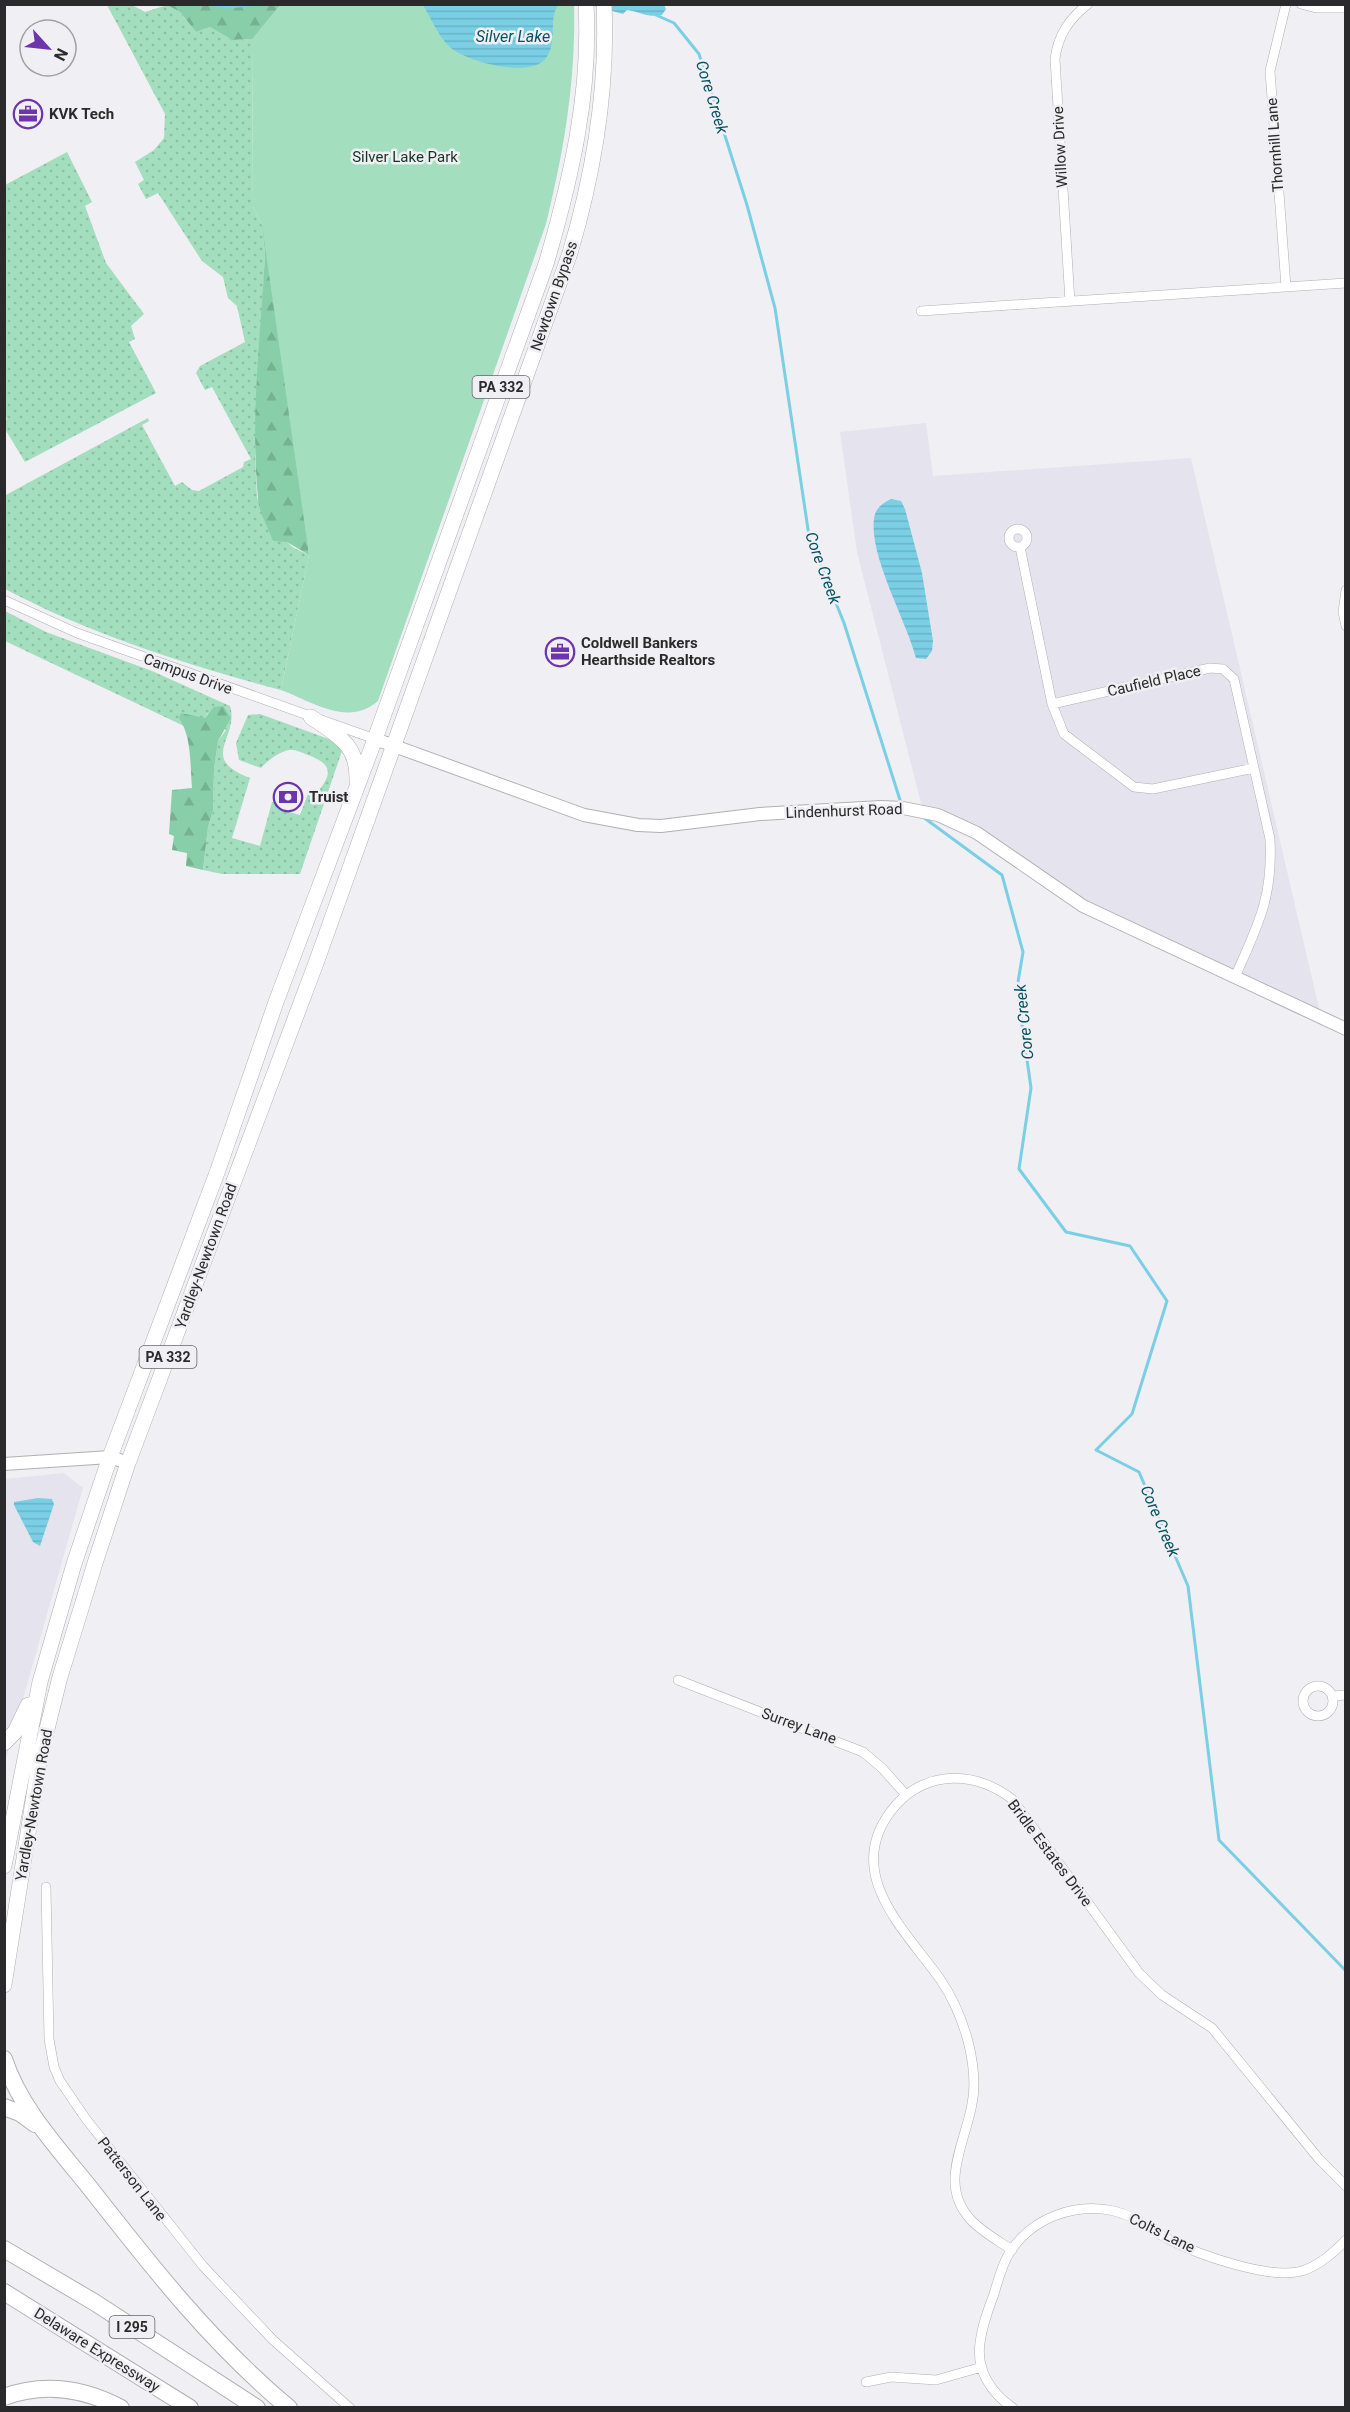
<svg xmlns="http://www.w3.org/2000/svg" width="1350" height="2412" viewBox="0 0 1350 2412" font-family="Roboto,sans-serif">
<defs>
<pattern id="grass-dots" width="8" height="8" patternUnits="userSpaceOnUse" patternTransform="scale(1.5)"><rect width="8" height="8" fill="#a3debe"/><path d="M2 2h.1M6 6h.1" fill="none" stroke="#8cbfa3" stroke-width="1.8" stroke-linecap="round"/></pattern>
<pattern id="forest-firs" width="22" height="20" patternUnits="userSpaceOnUse" patternTransform="scale(1.5)"><rect width="22" height="20" fill="#88cea9"/><path d="M5 1l3.5 6h-7zM16 11l3.5 6h-7z" fill="#76b192"/></pattern>
<pattern id="water-rules" width="6" height="5" patternUnits="userSpaceOnUse" patternTransform="scale(1.5)"><rect width="6" height="5" fill="#7acfe5"/><path d="M0 2.5h6" fill="none" stroke="#6ab2c5"/></pattern>
</defs>
<rect width="100%" height="100%" fill="#f0eff3"/>
<!-- built -->
<path fill="#e5e3ee" d="M926,423L933,476L1191,458L1321,1017L1117,923L995,844L923,811L857,552L840,432Z
M64,1473L83,1488L5,1762V1479Z"/>
<!-- grass -->
<path fill="url(#grass-dots)" d="M107,5H132L145,12L167,5L180,12L196,32L210,27L232,40L252,39L253,207L262,225L265,254L255,456L257,497L267,525L294,548L309,555L281,690C187,665 90,634 5,589L4,496L148,418L149,421L142,425L175,486L182,482L192,490L199,491L243,467L244,462L251,459L212,387L205,390L196,373L200,366L245,342L237,306L228,298L223,277L202,261L158,193L146,199L138,184L144,180L135,162L154,150L164,138L165,114Z
M67,152L92,202L85,206L106,263L144,314L131,326L135,339L129,342L156,393L25,462L5,429V421L7,419L4,413L5,185Z
M5,611L46,632L152,671L230,706C240,738 197,758 250,778L232,838L260,846L272,802H279L285,811L300,815L309,791L320,789C335,770 327,762 308,755C302,753 295,749 289,750C279,752 267,761 261,768L239,760L236,743L248,715L260,714L337,742L343,748L300,874H222L203,870L208,827L213,811L214,769L218,741L226,730L208,713L205,718L184,726L5,641Z"/>
<!-- forest -->
<path fill="url(#forest-firs)" d="M167,5H395L258,49L252,39L232,40L210,27L196,32L180,12Z
M262,225L278,226L309,555L287,542L273,541C268,527 259,513 258,498C250,418 261,334 265,254Z
M223,706L231,718L218,741L214,769L213,811L208,827L203,870L186,866L187,853L172,850L174,836L169,834L172,790L192,788C190,766 192,737 179,718L181,713L205,718L214,707Z"/>
<!-- park -->
<path fill="#a3debe" d="M280,5H574C576,80 564,151 546,224L378,701C348,727 313,702 281,690L309,555L262,225L253,207L252,39Z"/>
<!-- water -->
<path fill="url(#water-rules)" d="M423,5H558C548,20 558,42 546,58C531,79 468,62 451,48C439,38 431,18 423,5Z
M590,5H664L666,9L662,15C649,18 640,12 627,10L623,14Z
M891,499L901,501L905,509L922,573L933,641L932,651L926,659L916,658C906,620 869,556 874,519C875,509 882,503 891,499Z
M38,1498L52,1499L54,1504L40,1546L33,1542L14,1505V1502Z"/>
<g fill="none" stroke-linecap="round" stroke-linejoin="round">
<!-- stream -->
<path stroke="#7acfe5" stroke-width="3" d="M211,4L226,7L262,4
M656,15L674,23L699,54L747,205L775,308L809,536L844,623L900,800L903,803
M923,817L1002,875L1023,952L1017,988L1031,1088L1019,1169L1066,1232L1130,1246L1167,1301L1132,1414L1096,1450L1139,1472L1188,1586L1219,1840L1346,1971"/>
<!-- minor casing -->
<g stroke="#b0afb3" stroke-width="10">
<path id="minor" d="M1301,4L1316,8H1346
M1286,287L1270,71L1286,4
M1070,302L1055,59C1058,35 1069,19 1088,4
M921,311L1346,283
M1009 538a9 9 0 1 1 18 0a9 9 0 1 1-18 0Z
M1020,547L1052,704L1064,734L1134,787L1153,789L1254,768
M1346,590L1343,612L1346,626
M4,600L77,633L375,739
M1052,704L1210,668L1223,669L1234,679L1270,839C1273,898 1258,925 1235,977
M678,1680L863,1752L882,1768L906,1795
M1303 1701a15 15 0 1 1 30 0a15 15 0 1 1-30 0Z
M1333,1696L1346,1695
M46,1887L49,2039L54,2067L60,2081L86,2119L203,2266L273,2340L350,2408
M1012,2250C999,2241 982,2232 971,2220C938,2185 965,2144 972,2104C976,2084 973,2061 968,2041C962,2019 953,1998 940,1979C905,1930 843,1874 891,1811C904,1794 922,1782 944,1779C969,1776 992,1784 1012,1799L1139,1973L1162,1995L1212,2028L1319,2159L1346,2186
M866,2382L891,2377L936,2380L982,2367
M1013,2408C991,2393 976,2370 980,2343C982,2326 988,2310 994,2294C998,2281 1002,2264 1010,2252C1032,2218 1075,2202 1114,2211C1136,2216 1151,2230 1170,2240C1199,2255 1270,2280 1302,2271C1320,2265 1333,2253 1346,2240"/>
</g>
<!-- tertiary casing -->
<g stroke="#b0afb3" stroke-width="14">
<path id="tertiary" d="M375,739L584,815L638,825L661,826L760,814L881,807L903,808L938,815L977,833L1083,906L1346,1029
M4,1464L110,1457L128,1463"/>
</g>
<!-- trunk casing -->
<g stroke="#b0afb3" stroke-width="16">
<path id="trunk" d="M311,717C337,735 358,744 357,780
M4,1743L15,1732L28,1705
M4,1866L40,1682L74,1564L110,1457L218,1170L276,1002L375,739L546,264C571,179 591,93 586,4
M4,1985L40,1757L60,1677L96,1560L128,1463L316,963L570,253C594,172 608,89 604,4"/>
</g>
<!-- motorway casing -->
<g stroke="#b0afb3" stroke-width="18">
<path id="motorway" d="M4,2059C20,2108 58,2148 90,2188C151,2266 212,2344 289,2408
M4,2107L20,2113L35,2124
M4,2249L94,2302L257,2408
M4,2292L190,2408
M4,2397C45,2382 83,2388 121,2408"/>
</g>
<!-- minor -->
<use href="#minor" stroke="#fff" stroke-width="9"/>
<!-- tertiary -->
<use href="#tertiary" stroke="#fff" stroke-width="12"/>
<!-- trunk -->
<use href="#trunk" stroke="#fff" stroke-width="15"/>
<!-- motorway -->
<use href="#motorway" stroke="#fff" stroke-width="16"/>
</g>
<!-- icons -->
<defs>
<g id="office-ring" transform="scale(1.5)"><circle r="9.5" fill="#f0eff3" stroke="#6d35ac" stroke-width="1.5"/><path d="M-6-3h4V-5.5h4V-3h4V5H-6ZM-1-4.5V-3h2v-1.5ZM-6 0V1H6V0Z" fill="#6d35ac"/></g>
<g id="bank-ring" transform="scale(1.5)"><circle r="9.5" fill="#f0eff3" stroke="#6d35ac" stroke-width="1.5"/><path d="M-6-4H6V4H-6ZM0-2.3a2.3 2.3 0 1 0 0 4.6a2.3 2.3 0 1 0 0-4.6Z" fill="#6d35ac"/></g>
</defs>
<g fill-rule="evenodd">
<use href="#office-ring" x="28" y="114"/>
<use href="#office-ring" x="560" y="652"/>
<use href="#bank-ring" x="288" y="797"/>
</g>
<g text-anchor="middle" dominant-baseline="central" stroke-width="5" stroke-linejoin="round" paint-order="stroke">
<!-- shield labels -->
<g fill="#f0eff3" stroke="#656568" stroke-width="1.5">
<rect x="472.5" y="376" width="57" height="22" rx="4.5"/>
<rect x="139.5" y="1346" width="57" height="22" rx="4.5"/>
<rect x="109.5" y="2316" width="45" height="22" rx="4.5"/>
</g>
<g font-size="14" font-weight="bold" fill="#2a2a2c">
<text x="501" y="387">PA 332</text>
<text x="168" y="1357">PA 332</text>
<text x="132" y="2327">I 295</text>
</g>
<!-- poi labels -->
<g font-size="15" font-weight="bold" fill="#2a2a2c" stroke="#f0eff3" text-anchor="start">
<text x="49" y="114">KVK Tech</text>
<text x="581" y="643">Coldwell Bankers<tspan x="581" dy="17">Hearthside Realtors</tspan></text>
<text x="309" y="797">Truist</text>
</g>
<!-- street labels -->
<g font-size="15" fill="#2a2a2c" stroke="#f0eff3">
<text transform="translate(1275 145) rotate(-94)">Thornhill Lane</text>
<text transform="translate(1060 147) rotate(-93)">Willow Drive</text>
<text transform="translate(554 296) rotate(-71)">Newtown Bypass</text>
<text transform="translate(188 674) rotate(20)">Campus Drive</text>
<text transform="translate(1154 681) rotate(-13)">Caufield Place</text>
<text transform="translate(844 811) rotate(-2)">Lindenhurst Road</text>
<text transform="translate(206 1256) rotate(-70)">Yardley-Newtown Road</text>
<text transform="translate(799 1726) rotate(20)">Surrey Lane</text>
<text transform="translate(34 1805) rotate(-80)">Yardley-Newtown Road</text>
<text transform="translate(1050 1853) rotate(53)">Bridle Estates Drive</text>
<text transform="translate(132 2179) rotate(52)">Patterson Lane</text>
<text transform="translate(1162 2233) rotate(26)">Colts Lane</text>
<text transform="translate(97 2350) rotate(32)">Delaware Expressway</text>
</g>
<!-- park labels -->
<g font-size="15" fill="#133324" stroke="#f0eff3">
<text x="405" y="157">Silver Lake Park</text>
</g>
<!-- water labels -->
<g font-size="16" font-style="italic" fill="#035161" stroke="#f0eff3">
<text x="513" y="36">Silver Lake</text>
<text transform="translate(712 97) rotate(73)">Core Creek</text>
<text transform="translate(823 568) rotate(70)">Core Creek</text>
<text transform="translate(1024 1022) rotate(-96)">Core Creek</text>
<text transform="translate(1160 1521) rotate(67)">Core Creek</text>
</g>
</g>
<!-- border -->
<rect width="1350" height="2412" fill="none" stroke="#2a2a2c" stroke-width="12"/>
<!-- north arrow -->
<g transform="translate(48 48) rotate(117)"><circle r="28" fill="#f0eff3" stroke="#a1a0a3" stroke-width="1.5"/>
<path d="M0-4.5L10 22L0 15L-10 22Z" fill="#6d35ac"/>
<text y="-9" font-size="16" font-weight="bold" text-anchor="middle" fill="#2a2a2c">N</text>
</g>
</svg>
